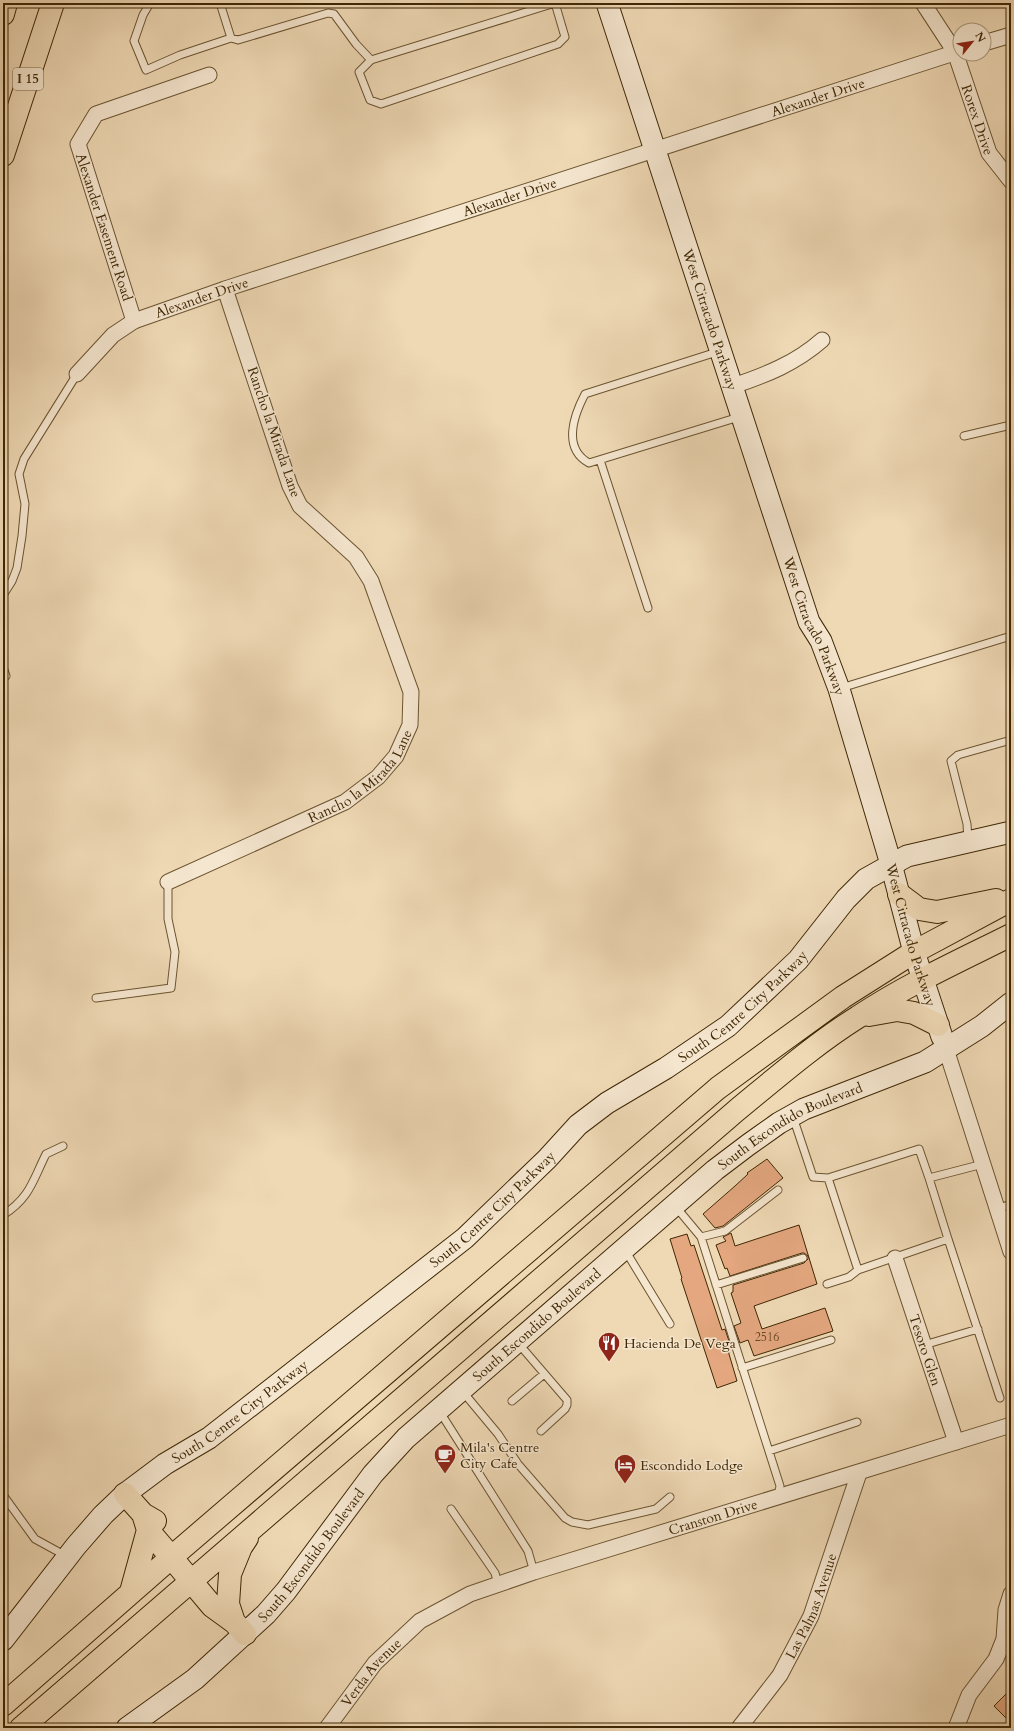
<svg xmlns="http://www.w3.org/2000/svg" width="1014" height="1731" viewBox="0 0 1014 1731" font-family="Cardo,serif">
<rect width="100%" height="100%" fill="#efd9b5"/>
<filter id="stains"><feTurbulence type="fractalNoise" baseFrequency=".005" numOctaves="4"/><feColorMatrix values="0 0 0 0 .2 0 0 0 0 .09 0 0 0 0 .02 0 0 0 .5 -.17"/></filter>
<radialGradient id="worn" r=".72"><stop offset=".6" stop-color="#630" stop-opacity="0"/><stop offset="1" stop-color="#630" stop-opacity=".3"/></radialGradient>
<!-- building -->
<path fill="#e4a77f" stroke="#3f2704" d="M767,1159L783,1178L723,1226L715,1228L703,1214L735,1186L748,1174L747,1173Z
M799,1225L817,1284L754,1306L762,1329L825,1308L833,1331L754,1356L748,1340L740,1343L734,1326L741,1323L731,1293L733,1292V1285L804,1263L808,1259V1256L804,1253H802L730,1276L727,1268L725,1269L716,1245L726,1241L723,1237L731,1233L735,1246Z
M687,1234L691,1246L694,1245L722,1330L725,1329L731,1347L728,1348L729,1354L737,1381L717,1388L681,1279L682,1278L670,1239Z
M1011,1689V1723L994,1706Z"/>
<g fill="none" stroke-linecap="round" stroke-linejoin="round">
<!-- lane casing -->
<g stroke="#6b5430" stroke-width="9">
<path id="lane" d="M150,3L143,15L134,41L146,70L180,55L231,38
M220,3L231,38L238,40L328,13L334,14L356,44L371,60
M555,3L371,60L359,72L370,100L381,104L558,44L565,37L555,3
M720,351L585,394C574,415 562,448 589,463L739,417
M964,436L1011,425
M600,460L648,608
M3,595L12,581L17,568L22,536L25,504L19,474L24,459L77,374
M3,667L6,676
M841,688L1011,636
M968,841L967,824L951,761L958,755L1011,740
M96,998L171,988L175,952L168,919V882
M793,1117L813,1177L828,1178L919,1149L929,1178
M828,1178L858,1270L948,1239L929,1178L983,1164
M676,1207L701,1237L780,1486L778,1497
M997,1209L1011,1204
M3,1215C30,1198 33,1180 46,1154L63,1146
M701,1237L725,1231L778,1190
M948,1239L1000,1398
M625,1250L670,1324
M827,1284L849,1277L858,1270
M716,1285L803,1258
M518,1343L567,1400V1405L565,1409L541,1431
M924,1345L978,1329
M742,1368L831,1340
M463,1392L498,1434L518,1464L565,1518L572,1522L588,1525L656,1509L670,1497
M512,1401L544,1374
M440,1412L528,1551L534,1572
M769,1451L857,1422
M3,1495L35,1539L66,1556
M451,1509L495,1573L498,1584"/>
</g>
<!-- street casing -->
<g stroke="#6b5430" stroke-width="17">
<g id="street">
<path id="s1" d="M923,3L955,52L989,153L1011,181"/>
<path d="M984,43L1011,35"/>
<path d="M134,321L78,144L96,114L209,75"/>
<path id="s2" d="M77,374L113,335L134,321L225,289L960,51"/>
<path d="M733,386C766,375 796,363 822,340"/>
<path id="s3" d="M168,882L345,802L378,777L396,756L410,725L411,692L371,581L356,557L300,506L290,486L225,289"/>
<path d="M946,1049L1011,1252"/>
<path id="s4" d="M895,1258L956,1442"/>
<path id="s5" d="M327,1728L375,1663L420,1621L470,1594L534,1572L1011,1425"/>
<path id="s6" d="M739,1728L780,1675L811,1616L859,1473"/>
<path d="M956,1728L969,1695L996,1659L1004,1639L1006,1610L1011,1594"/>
</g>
</g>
<!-- secondary casing -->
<g stroke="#3f2704" stroke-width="23">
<g id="secondary">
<path id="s7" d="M607,3L809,622L821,641L839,689L891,864L914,952L942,1037"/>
<path id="s8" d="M3,1640L76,1546L103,1515L125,1494L165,1464L209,1438L465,1238L547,1159L578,1125L607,1103L666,1068L728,1026L798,960L846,899L866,879L907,856L1011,832"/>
<path id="s9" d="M127,1728L195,1679L266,1614L286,1591L373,1474L406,1438L715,1170L748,1145L779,1123L804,1109L925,1062L982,1026L1011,1003"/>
</g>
</g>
<!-- highway casing -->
<g stroke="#3f2704" stroke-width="24">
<path id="highway" d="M3,14L6,3
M3,155L53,3
M899,894L919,909L937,912L996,900
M869,1015L897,1010L914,1013L938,1025
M125,1494L143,1514L155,1521
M143,1514L148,1530L171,1557L212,1606L234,1622L245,1634
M131,1592L148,1530
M234,1622L228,1604L230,1574L241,1547L247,1538
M3,1705L181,1549L718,1088L843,997L914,952L1011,900
M21,1728L737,1110C776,1078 815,1044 858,1017C906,985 959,961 1011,935"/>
</g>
<!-- lane -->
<use href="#lane" stroke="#f5e6cf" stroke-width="7"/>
<!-- street -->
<use href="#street" stroke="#f5e6cf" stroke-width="15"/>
<!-- secondary -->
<use href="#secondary" stroke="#f5e6cf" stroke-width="21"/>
<!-- highway -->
<use href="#highway" stroke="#efd9b5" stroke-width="22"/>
</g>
<!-- icons -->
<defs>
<g id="restaurant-pin" transform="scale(1.15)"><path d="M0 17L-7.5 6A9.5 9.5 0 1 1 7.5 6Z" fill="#8f2418" stroke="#f5e6cf"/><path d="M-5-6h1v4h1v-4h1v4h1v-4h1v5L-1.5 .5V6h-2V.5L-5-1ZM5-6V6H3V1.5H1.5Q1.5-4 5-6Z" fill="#fff"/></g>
<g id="cafe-pin" transform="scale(1.15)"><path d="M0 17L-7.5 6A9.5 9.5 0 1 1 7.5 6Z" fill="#8f2418" stroke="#f5e6cf"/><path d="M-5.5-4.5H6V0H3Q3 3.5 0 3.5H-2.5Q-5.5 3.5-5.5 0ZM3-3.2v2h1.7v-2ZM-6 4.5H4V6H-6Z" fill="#fff"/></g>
<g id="hotel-pin" transform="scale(1.15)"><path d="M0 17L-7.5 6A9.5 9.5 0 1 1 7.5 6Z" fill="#8f2418" stroke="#f5e6cf"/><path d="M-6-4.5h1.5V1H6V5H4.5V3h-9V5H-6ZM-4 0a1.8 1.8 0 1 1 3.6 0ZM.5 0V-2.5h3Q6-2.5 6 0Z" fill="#fff"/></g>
</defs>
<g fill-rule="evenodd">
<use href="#restaurant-pin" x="609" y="1343"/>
<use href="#cafe-pin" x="445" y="1455"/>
<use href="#hotel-pin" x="625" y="1465"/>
</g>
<g text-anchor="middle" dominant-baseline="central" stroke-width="3" stroke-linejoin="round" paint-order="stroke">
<!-- number labels -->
<g font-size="12" fill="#684723">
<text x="767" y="1337">2516</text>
</g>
<!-- shield labels -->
<rect fill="#f5e6cf" stroke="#766041" stroke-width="1" x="13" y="68" width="30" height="22" rx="3"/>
<g font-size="13" font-weight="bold" fill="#3f2704">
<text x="28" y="79">I 15</text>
</g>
<!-- street labels -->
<g font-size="14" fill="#3f2704" stroke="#f5e6cf">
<text stroke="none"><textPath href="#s2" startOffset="798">Alexander Drive</textPath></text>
<text stroke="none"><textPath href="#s1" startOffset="130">Rorex Drive</textPath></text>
<text stroke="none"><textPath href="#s2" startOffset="474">Alexander Drive</textPath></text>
<text transform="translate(104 227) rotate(72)">Alexander Easement Road</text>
<text stroke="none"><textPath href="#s2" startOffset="150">Alexander Drive</textPath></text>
<text stroke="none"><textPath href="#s7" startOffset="333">West Citracado Parkway</textPath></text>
<text transform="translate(274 432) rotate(71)">Rancho la Mirada Lane</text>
<text stroke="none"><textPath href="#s7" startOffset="657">West Citracado Parkway</textPath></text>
<text stroke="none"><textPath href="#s3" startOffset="223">Rancho la Mirada Lane</textPath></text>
<text stroke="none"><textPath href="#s7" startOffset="981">West Citracado Parkway</textPath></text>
<text stroke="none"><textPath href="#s8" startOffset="980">South Centre City Parkway</textPath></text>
<text stroke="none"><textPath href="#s9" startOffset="902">South Escondido Boulevard</textPath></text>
<text stroke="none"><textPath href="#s8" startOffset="656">South Centre City Parkway</textPath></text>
<text stroke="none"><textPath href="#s9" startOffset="578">South Escondido Boulevard</textPath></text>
<text stroke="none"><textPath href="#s4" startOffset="97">Tesoro Glen</textPath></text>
<text stroke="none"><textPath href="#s8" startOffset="332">South Centre City Parkway</textPath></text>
<text stroke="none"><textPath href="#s5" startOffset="454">Cranston Drive</textPath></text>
<text stroke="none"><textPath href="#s9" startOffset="254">South Escondido Boulevard</textPath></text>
<text stroke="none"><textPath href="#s6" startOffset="143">Las Palmas Avenue</textPath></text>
<text stroke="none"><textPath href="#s5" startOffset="71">Verda Avenue</textPath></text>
</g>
<!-- poi labels -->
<g font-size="14" fill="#3f2704" stroke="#f5e6cf" text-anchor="start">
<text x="624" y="1343">Hacienda De Vega</text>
<text x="460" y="1447">Mila's Centre<tspan x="460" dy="16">City Cafe</tspan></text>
<text x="640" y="1465">Escondido Lodge</text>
</g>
</g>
<!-- margin -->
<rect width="1014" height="1731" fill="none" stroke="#efd9b5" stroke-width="16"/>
<rect x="4" y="4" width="1006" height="1723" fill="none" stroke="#3f2704" stroke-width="2"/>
<rect x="8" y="8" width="998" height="1715" fill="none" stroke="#3f2704"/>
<!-- north arrow -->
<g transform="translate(972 42) rotate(60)"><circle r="19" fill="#f5e6cf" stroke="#ac9a7e"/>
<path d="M0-3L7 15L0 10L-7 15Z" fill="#8f2418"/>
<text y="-6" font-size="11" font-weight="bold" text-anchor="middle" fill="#3f2704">N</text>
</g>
<rect width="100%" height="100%" filter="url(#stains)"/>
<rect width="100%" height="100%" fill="url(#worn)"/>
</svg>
